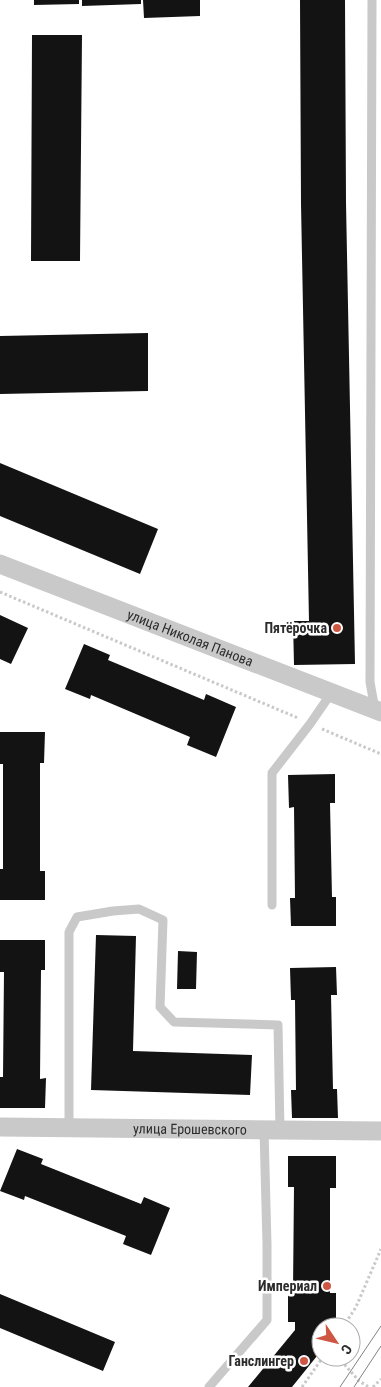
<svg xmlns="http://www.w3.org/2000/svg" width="381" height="1387" viewBox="0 0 381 1387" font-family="'Roboto Condensed',sans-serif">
<rect width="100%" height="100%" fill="#fff"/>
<!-- building -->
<path fill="#131313" d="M34,0H79V4L34,5Z
M82,0H141V4L82,6Z
M143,0H200V16L144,18Z
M300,0H345L346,203L355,664L294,665L293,621H309L301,204Z
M32,35H82L80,261H31Z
M148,333V391L0,394V336Z
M0,463L158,529L140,574L0,516Z
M0,615L28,628L11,664L0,659Z
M84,644L110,655L108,660L204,700L206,694L236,707L216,757L187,745L190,737L91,695L90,699L65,689Z
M0,732H45L44,763H40V871H45V900H0V869H3V764H0Z
M335,774V803H330L332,897H336V926H291L290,898H295L294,807L289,808L288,775Z
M96,935L136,936L133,1051L252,1055L250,1095L91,1090Z
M0,940H45V970H41L40,1079L46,1078L45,1108H0V1077H3L4,972H0Z
M178,951L197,952L196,989H177Z
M336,967L337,995H331L333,1089H337L338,1118H292L291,1090H296L295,1000H291L290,968Z
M17,1149L43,1159L41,1164L141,1204L144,1197L170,1208L151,1255L123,1244L126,1236L25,1196L24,1200L0,1191Z
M288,1156H336V1188H330V1293H336V1327H321V1351L292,1387H248L295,1330V1322H288V1290L293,1291L294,1187H288Z
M0,1294L115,1342L103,1371L0,1328Z"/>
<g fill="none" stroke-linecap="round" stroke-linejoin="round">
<!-- path -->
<path stroke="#c9c9c9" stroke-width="3" stroke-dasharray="2.5 2.5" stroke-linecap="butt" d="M0,592L298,718
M322,729L381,754
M343,1327L356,1307L381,1249
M338,1357L359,1381L369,1387
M302,1387L323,1357
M373,1387L381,1379"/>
<!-- lane -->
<path stroke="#c9c9c9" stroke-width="9" d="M372,0L370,682L375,710
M272,905V773L310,724L332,692
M69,1128V932L77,917L113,911L139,909L163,920L160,1007L174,1022L278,1025L280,1131
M209,1387L267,1320V1244L264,1130"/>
<!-- street -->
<g stroke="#c9c9c9" stroke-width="19">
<path id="s1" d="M0,564L381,712"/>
<path id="s2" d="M0,1127L381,1131"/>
</g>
<!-- tram -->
<path stroke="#818181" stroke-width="1" d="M340,1387L381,1326
M354,1387L381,1346"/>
</g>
<!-- markers -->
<g fill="#ce5743" stroke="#fff" stroke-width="2">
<circle cx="337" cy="628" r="5"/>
<circle cx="327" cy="1286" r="5"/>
<circle cx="304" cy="1361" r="5"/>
</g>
<g text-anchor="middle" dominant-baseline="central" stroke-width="5" stroke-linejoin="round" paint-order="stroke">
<!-- poi labels -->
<g font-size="14" font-weight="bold" fill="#2c2c2c" stroke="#fff" text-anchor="end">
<text x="327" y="628">Пятёрочка</text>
<text x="317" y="1286">Империал</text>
<text x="294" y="1361">Ганслингер</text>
</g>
<!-- street labels -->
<g font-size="14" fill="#2c2c2c" stroke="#fff">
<text stroke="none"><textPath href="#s1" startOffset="204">улица Николая Панова</textPath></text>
<text stroke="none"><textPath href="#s2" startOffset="190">улица Ерошевского</textPath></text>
</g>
</g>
<!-- north arrow -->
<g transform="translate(336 1342) rotate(125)"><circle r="24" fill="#ffffff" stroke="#ababab"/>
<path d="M0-4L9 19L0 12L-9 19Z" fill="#ce5743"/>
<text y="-8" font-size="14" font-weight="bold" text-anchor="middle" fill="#2c2c2c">С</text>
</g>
</svg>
